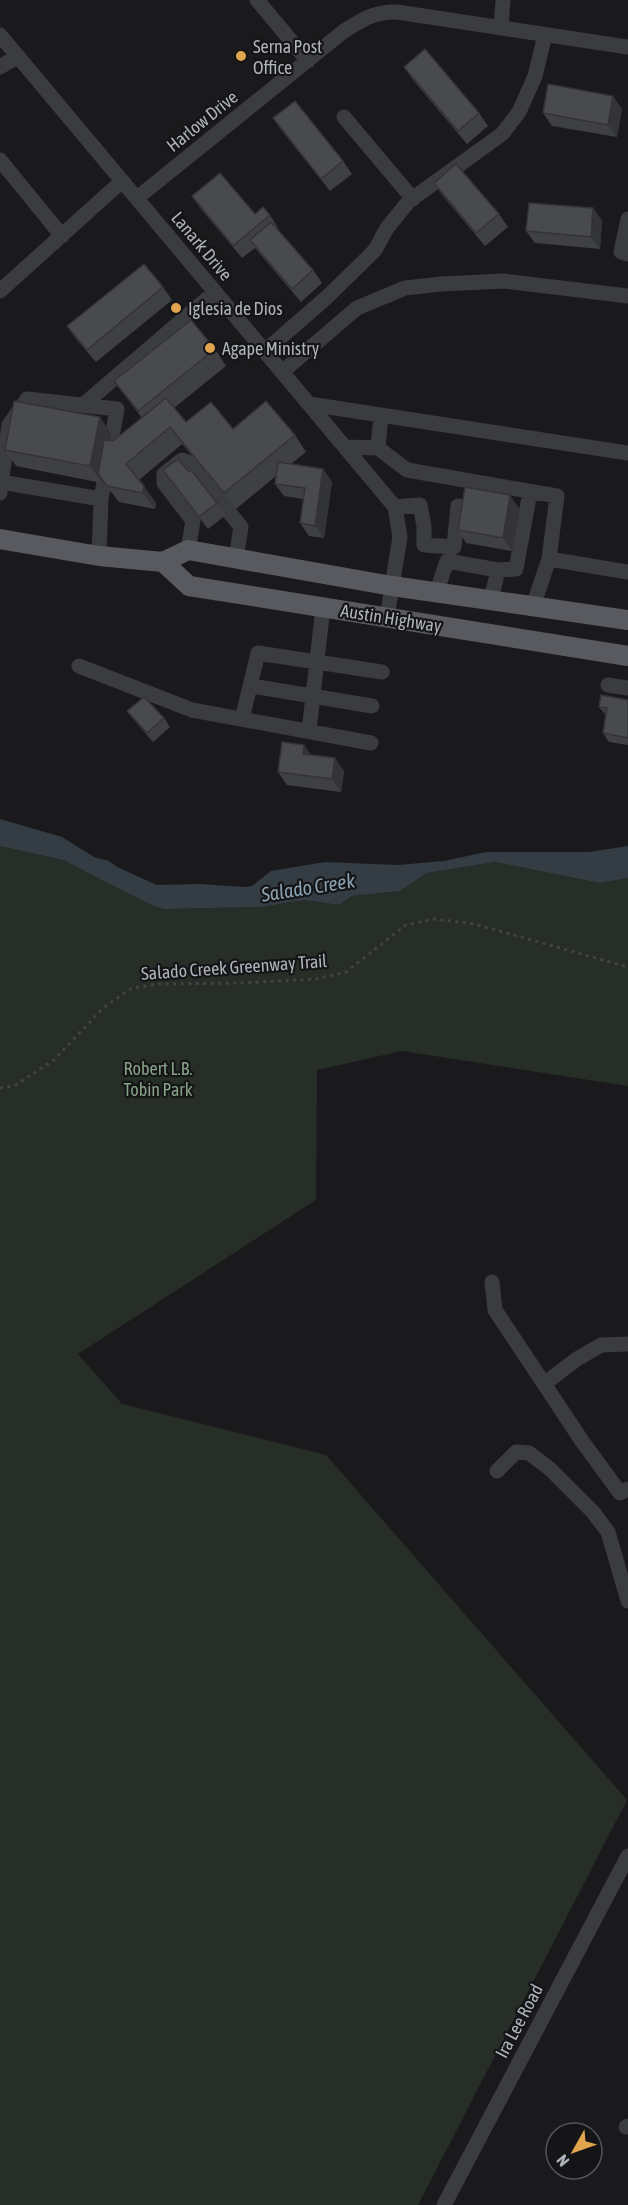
<svg xmlns="http://www.w3.org/2000/svg" width="628" height="2205" viewBox="0 0 628 2205" font-family="'Asap Condensed',sans-serif">
<rect width="100%" height="100%" fill="#1a1a1c"/>
<!-- green -->
<path fill="#262e27" d="M0,846L63,860L151,905L164,909L261,907L305,900L339,905L352,896L400,891L427,873L495,862L600,883L628,878V1086L402,1051L317,1070L316,1200L78,1354L122,1404L326,1455L627,1800L418,2205H0Z"/>
<!-- water -->
<path fill="#353d44" d="M0,819L62,837L94,857L109,861L117,867L157,885L199,884L246,887L252,886L271,871L325,862L398,865L444,861L486,852H589L628,846V878L600,883L495,862L427,873L400,891L352,896L339,905L305,900L261,907L164,909L151,905L63,860L0,846Z"/>
<g fill="none" stroke-linecap="round" stroke-linejoin="round">
<!-- path -->
<path stroke="#414347" stroke-width="3" stroke-dasharray="3 4.5" stroke-linecap="butt" d="M0,1088L14,1086L54,1060L103,1008L132,988L159,984L239,983L316,979L346,972L406,925L434,919L474,924L628,967"/>
<!-- minor -->
<path stroke="#3b3c40" stroke-width="15" d="M257,0L308,61
M501,28L503,0
M0,35L395,507L400,537L387,617
M0,67L18,56
M344,117L413,199
M0,160L62,236
M137,198L344,31C362,20 375,11 397,12L628,47
M628,219L621,252L628,254
M0,291L122,181
M265,351L326,298L365,260L375,250L387,228L409,201L502,134L519,112L535,76L545,35
M282,372L357,308L405,288L441,284L504,281L628,296
M309,404L628,453
M83,405L215,292
M345,447L378,448L407,470L557,496L549,559L533,606
M378,448L381,415
M1,482L101,499
M0,493L9,425L27,399L117,409L101,499L99,556
M395,507L420,505L424,526V545L454,547L458,506
M188,550L193,521L164,483V474L182,460L190,463L241,527L236,558
M549,559L628,572
M437,591L447,561L498,570L516,569L530,492
M491,600L498,570
M79,666L192,710L371,743
M608,685L628,688
M252,686L372,706
M242,719L258,653L382,672
M309,731L323,607
M492,1282L495,1310L582,1441L620,1493L628,1489
M544,1384L577,1359L601,1345L628,1344
M497,1471L516,1452L529,1453L550,1469L593,1512L608,1532L628,1601
M626,2127L628,2126
M444,2205L628,1856"/>
<!-- major -->
<path stroke="#585a5f" stroke-width="20" d="M0,539L99,556L163,562L188,550L392,586L628,620
M163,562L189,586L628,656"/>
</g>
<!-- wall -->
<path fill="#3f4043" d="M404,67L479,113L488,126L467,144L413,80Z
M622,109L617,137L552,126L543,113Z
M273,118L343,161L352,174L330,191L282,131Z
M434,183L499,214L508,227L485,246L443,196Z
M192,196L255,214L270,215L278,228V229L313,270L322,283L301,302L255,248L242,258L201,209Z
M593,208L602,221L600,249L535,243L526,231Z
M163,287L172,300L96,362L76,339L67,326Z
M215,349L226,366L174,408L186,422L233,429L295,435L306,452L291,464L323,469L332,482L324,538L309,536L300,523L303,499L284,496L275,484L276,476L236,509L182,444L139,480L156,503L155,509L119,502L102,480V483L16,466L5,450L100,417L111,434L110,441H113L142,418L114,381Z
M163,470L189,472L217,503L226,515L208,529Z
M519,508L512,551L466,543L458,530Z
M628,700V745L609,742L603,733L606,715L599,707Z
M127,711L164,718L170,727L153,742L134,720Z
M311,755L344,771L341,792L287,785L278,772Z"/>
<!-- shaded-wall -->
<path fill="#333437" d="M613,96L622,109L617,137L608,125Z
M593,208L602,221L600,249L591,237Z
M100,417L111,434L103,480L98,474L102,480V483L90,466Z
M323,469L332,482L324,538L315,526Z
M144,486L156,503L155,509L143,493Z
M510,495L519,508L512,551L503,538Z
M304,745L313,758L303,754Z
M335,758L344,771L341,792L332,779Z"/>
<!-- building -->
<path fill="#494a4e" stroke="#333437" stroke-width="1.5" d="M425,49L479,113L458,131L404,67Z
M548,84L613,96L608,125L543,113Z
M295,101L343,161L321,179L273,118Z
M456,164L499,214L476,233L434,183Z
M220,173L255,214L263,207L270,215L233,246L192,196Z
M529,203L593,208L591,237L526,231Z
M271,222L313,270L292,289L250,240Z
M144,264L163,287L87,350L67,326Z
M191,320L215,349L138,411L114,381Z
M166,398L186,422L211,402L233,429L266,401L295,435L224,493L170,427L126,464L144,486L143,493L107,486L98,474L104,440L113,441Z
M14,401L100,417L90,466L5,450Z
M178,459L189,472L191,470L217,503L199,517L163,470Z
M278,462L323,469L315,526L300,523L305,488L275,484Z
M465,487L510,495L503,538L458,530Z
M601,695L628,700V738L603,733L607,708L599,707Z
M144,697L164,718L147,733L127,711Z
M282,742L304,745L303,754L335,758L332,779L278,772Z"/>
<!-- markers -->
<g fill="#e0a54d" stroke="#151517" stroke-width="2">
<circle cx="241" cy="56" r="6"/>
<circle cx="176" cy="308" r="6"/>
<circle cx="210" cy="348" r="6"/>
</g>
<g text-anchor="middle" dominant-baseline="central" stroke-width="4.5" stroke-linejoin="round" paint-order="stroke">
<!-- poi labels -->
<g font-size="18" fill="#aeb2ba" stroke="#151517" text-anchor="start">
<text x="253" y="46">Serna Post<tspan x="253" dy="21">Office</tspan></text>
<text x="188" y="308">Iglesia de Dios</text>
<text x="222" y="348">Agape Ministry</text>
</g>
<!-- street labels -->
<g font-size="18" fill="#aeb2ba" stroke="#151517">
<text transform="translate(202 121) rotate(-39)">Harlow Drive</text>
<text transform="translate(202 246) rotate(50)">Lanark Drive</text>
<text transform="translate(391 618) rotate(9)">Austin Highway</text>
<text transform="translate(234 967) rotate(-4)">Salado Creek Greenway Trail</text>
<text transform="translate(519 2021) rotate(-62)">Ira Lee Road</text>
</g>
<!-- park labels -->
<g font-size="18" fill="#87a387" stroke="#151517">
<text x="158" y="1068">Robert L.B.<tspan x="158" dy="21">Tobin Park</tspan></text>
</g>
<!-- water labels -->
<g font-size="20" font-style="italic" fill="#89a1b1" stroke="#151517">
<text transform="translate(308 887) rotate(-9)">Salado Creek</text>
</g>
</g>
<!-- north arrow -->
<g transform="translate(574 2151) rotate(230)"><circle r="28" fill="#151517" stroke="#525458" stroke-width="1.5"/>
<path d="M0-4.5L10 22L0 15L-10 22Z" fill="#e0a54d"/>
<text y="-9" font-size="16" font-weight="bold" text-anchor="middle" fill="#aeb2ba">N</text>
</g>
</svg>
